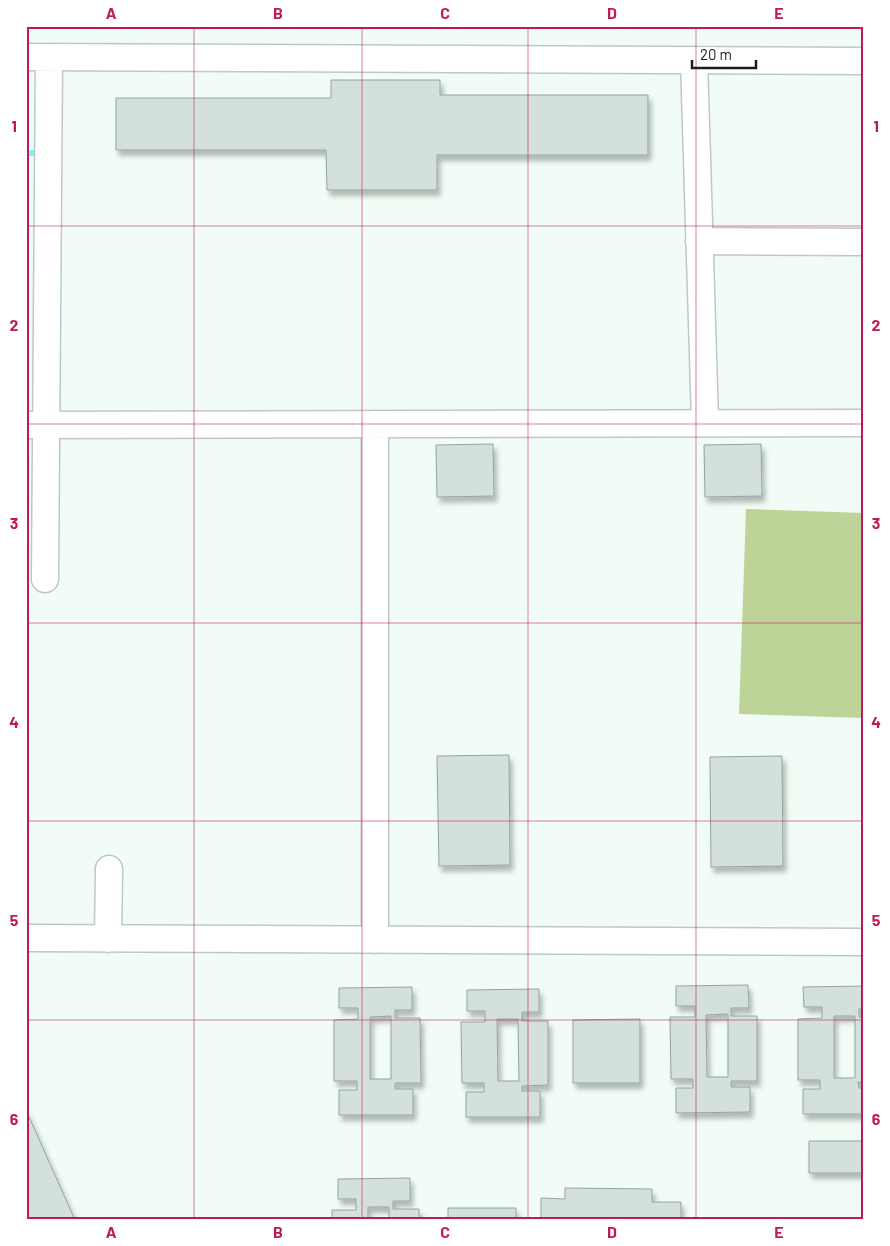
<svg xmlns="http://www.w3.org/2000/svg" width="890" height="1246" viewBox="0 0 890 1246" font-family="Barlow,sans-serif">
<defs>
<filter id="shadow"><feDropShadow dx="3" dy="5.5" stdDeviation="2.5" flood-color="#0004"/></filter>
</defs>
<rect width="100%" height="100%" fill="#f0fcf5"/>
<!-- park -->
<path fill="#bed398" d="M746,509L864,513V718L739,714Z"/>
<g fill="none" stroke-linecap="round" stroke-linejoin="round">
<!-- stream -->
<path stroke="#6ef9fa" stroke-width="6" d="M26,153H36"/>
</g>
<!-- building -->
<path fill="#d3e0dc" stroke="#96a39f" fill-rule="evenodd" filter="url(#shadow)" d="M331,80H440V95H648V155H437V190H327L326,150H116V98H331Z
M493,444L494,496L437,497L436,445Z
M761,444L762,496L705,497L704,445Z
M509,755L510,865L439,866L437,756Z
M782,756L783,866L711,867L710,757Z
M748,985L749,1008H731V1016H757V1081H731V1087H750V1112L676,1113V1088H693V1079H671L670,1017H695V1006H676V986ZM728,1014V1077H707L706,1015Z
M864,986V1009H859V1017H864V1082H858L859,1088H864V1114H803V1089H820V1080H798V1019L822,1018V1007H804L803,987ZM834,1016H855V1078H834Z
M412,987V1010H395V1018H420L421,1083H395V1089H413V1115H339V1090H357V1081H334V1020L358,1019V1008H339V988ZM391,1016V1079H370V1017Z
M539,989V1012H522V1021H548V1085L522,1086V1091H540V1117H466V1092H484V1083H462L461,1022H485V1011H467V990ZM497,1019H518L519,1081H498Z
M640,1019V1083H573V1020Z
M26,1110L75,1220H26Z
M809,1141H864V1173H809Z
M410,1178V1201H393V1209H419V1220H389V1207H368V1220H332V1210H356V1199H338V1179Z
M565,1188L652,1189V1202H681V1220H541V1198L565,1199Z
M448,1208H516V1220H448Z"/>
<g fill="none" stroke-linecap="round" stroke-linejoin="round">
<!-- minor casing -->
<g stroke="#bdc9c2" stroke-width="29">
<path id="minor" d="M26,57L864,61
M694,60L705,421
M699,241L864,242
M375,424V940
M26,425L864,423
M45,579L49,57
M26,938L864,942
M108,939L109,869"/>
</g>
<!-- minor -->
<use href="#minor" stroke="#fff" stroke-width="26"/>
</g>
<!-- grid -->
<path fill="none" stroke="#c2185b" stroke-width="1" stroke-opacity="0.55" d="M194,26V1220M362,26V1220M528,26V1220M696,26V1220M26,226H864M26,424H864M26,623H864M26,821H864M26,1020H864"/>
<!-- border -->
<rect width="890" height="1246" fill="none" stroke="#ffffff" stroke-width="55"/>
<!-- scale -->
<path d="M692 60v8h64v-8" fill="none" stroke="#1a1e1c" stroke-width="2.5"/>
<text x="700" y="60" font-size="15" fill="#1a1e1c" stroke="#ffffff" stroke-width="4" paint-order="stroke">20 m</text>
<rect x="28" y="28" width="834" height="1190" fill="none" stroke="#c2185b" stroke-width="2"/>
<g font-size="16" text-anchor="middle" font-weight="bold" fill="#c2185b">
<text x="111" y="19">A</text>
<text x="278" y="19">B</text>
<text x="445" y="19">C</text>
<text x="612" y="19">D</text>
<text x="779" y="19">E</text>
<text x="14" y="132">1</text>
<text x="876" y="132">1</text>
<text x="14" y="331">2</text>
<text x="876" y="331">2</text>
<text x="14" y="529">3</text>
<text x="876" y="529">3</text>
<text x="14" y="728">4</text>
<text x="876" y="728">4</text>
<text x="14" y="926">5</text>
<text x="876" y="926">5</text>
<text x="14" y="1125">6</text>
<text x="876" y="1125">6</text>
<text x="111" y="1238">A</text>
<text x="278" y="1238">B</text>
<text x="445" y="1238">C</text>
<text x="612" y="1238">D</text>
<text x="779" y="1238">E</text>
</g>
</svg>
